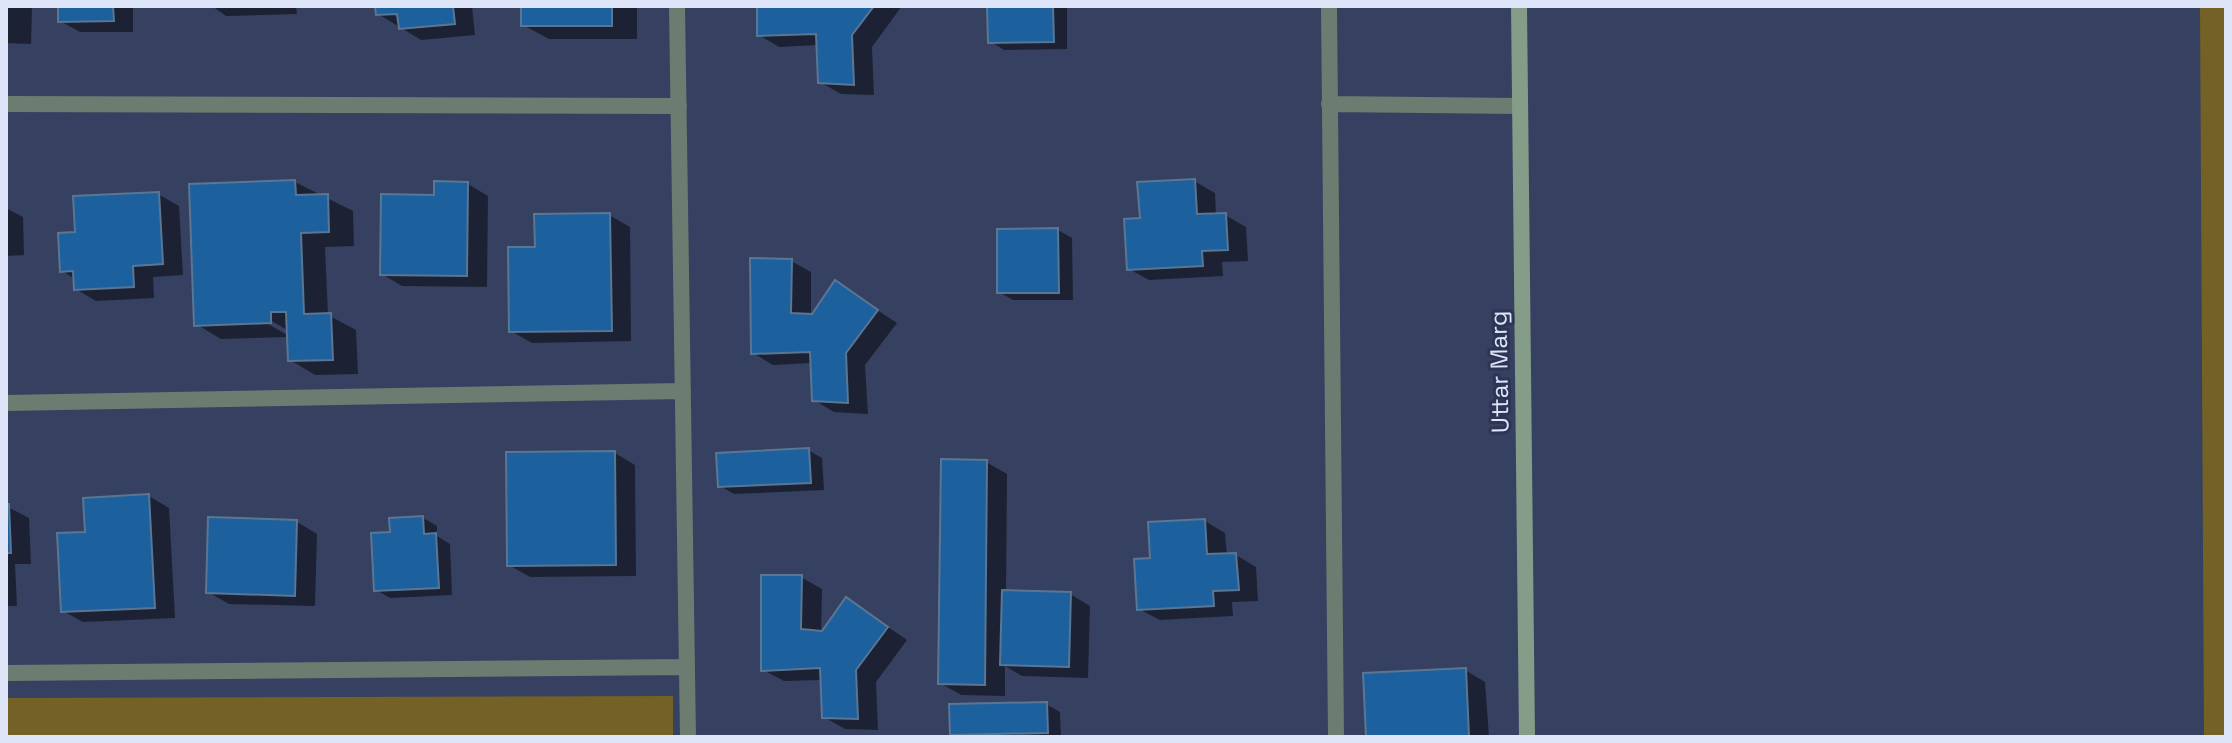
<svg xmlns="http://www.w3.org/2000/svg" width="2232" height="743" viewBox="0 0 2232 743" font-family="'Space Grotesk',sans-serif">
<rect width="100%" height="100%" fill="#364060"/>
<!-- green -->
<path fill="#746126" d="M2200,6H2226V737H2204Z
M673,696V737H6V698Z"/>
<!-- shadow -->
<path fill="#0007" fill-rule="evenodd" d="M6,6H32L31,44L6,43Z
M60,6H133V32H80L60,21Z
M212,6H296L297,14L226,16Z
M377,6H472L475,35L421,40L378,14Z
M523,6H637V39H549L523,25Z
M759,6H902L872,47L874,95L841,94L820,82L818,45L779,47L759,35Z
M989,6H1067V49L1004,50L990,41Z
M1194,181L1215,193L1216,216L1225,215L1246,227L1248,261L1222,262L1223,276L1149,280L1129,269Z
M295,182L353,211L354,246L325,247L328,315L356,330L358,374L315,375L290,360L289,337L221,339L196,324ZM263,316L289,331V336L261,320Z
M468,184L488,196L487,287L402,286L382,274Z
M158,194L179,206L183,275L153,277L154,298L96,301L76,289L75,279L62,271L77,234Z
M6,208L23,217L24,255L6,256Z
M609,215L630,227L631,341L532,343L511,331Z
M1058,230L1072,238L1073,300H1013L999,292Z
M791,261L811,272V319L836,283L897,323L865,365L868,414L834,412L814,400L812,363L773,365L753,353Z
M808,450L822,458L824,490L734,494L720,486Z
M615,453L635,465L636,576L530,577L509,565Z
M986,462L1007,474L1006,592L1070,594L1090,606L1088,678L1022,676L1005,666V696L961,695L940,683Z
M149,496L169,508L175,618L83,622L63,611L87,534Z
M6,506L29,518L31,564H15L17,606H6Z
M423,518L437,526V536L450,544L452,595L390,598L376,590L392,534Z
M1205,521L1225,533L1227,556L1236,555L1256,567L1258,601L1232,602L1233,616L1160,620L1139,609Z
M297,522L317,534L315,606L229,604L208,592Z
M801,577L822,589L821,636L866,612L907,640L876,682L878,730L845,729L824,717L823,680L784,681L763,670Z
M1465,670L1485,682L1489,737H1368Z
M1046,704L1060,712L1061,737H957L952,734Z"/>
<!-- building -->
<path fill="#1c609e" stroke="#5a7693" stroke-width="2" d="M58,6H113L114,21L58,22Z
M375,6H453L455,24L399,29L397,14L376,15Z
M521,6H612V26H521Z
M757,6H874L852,35L854,85L818,83L816,34L757,36Z
M987,6H1053L1054,42L988,43Z
M1195,179L1197,214L1226,213L1228,250L1202,251L1203,266L1127,270L1124,219L1140,218L1137,182Z
M295,180L296,195L328,194L329,232L301,233L304,314L331,313L333,360L288,361L286,312H271V323L194,326L189,184Z
M434,181L468,182L467,276L380,275L381,194L434,195Z
M159,192L163,264L133,266L134,287L74,290L73,271L60,272L58,233L75,232L73,196Z
M610,213L612,331L509,332L508,247H535L534,214Z
M1058,228L1059,293H997V229Z
M750,258L792,259L791,313L812,314L835,280L878,310L846,353L848,403L812,401L810,352L751,354Z
M809,448L811,483L718,487L716,453Z
M615,451L616,565L507,566L506,452Z
M941,459L987,460L985,685L938,684Z
M149,494L155,608L61,612L57,533L85,532L83,498Z
M6,504H9L11,553H6Z
M423,516L424,534L436,533L439,588L374,591L371,533L390,532L389,518Z
M208,517L297,520L295,596L206,593Z
M1205,519L1207,554L1236,553L1239,590L1213,591L1214,606L1137,610L1134,559L1150,558L1148,522Z
M761,575H802L801,629L822,631L846,597L888,627L856,670L858,719L822,718L820,668L761,671Z
M1002,590L1071,592L1069,667L1000,665Z
M1466,668L1469,737H1366L1363,673Z
M1047,702L1048,733L950,735L949,704Z"/>
<g fill="none" stroke-linecap="round" stroke-linejoin="round">
<!-- street -->
<path stroke="#6d7c70" stroke-width="16" d="M677,6L688,737
M1329,6L1336,737
M6,104L679,106
M1329,104L1520,106
M6,403L683,391
M6,673L687,667"/>
<!-- secondary -->
<path stroke="#859c89" stroke-width="16" d="M1519,6L1527,737"/>
</g>
<g text-anchor="middle" dominant-baseline="central" stroke-width="6" stroke-linejoin="round" paint-order="stroke">
<!-- street labels -->
<g font-size="24" fill="#dee5f9" stroke="#2c3554">
<text transform="translate(1499 372) rotate(-91)">Uttar Marg</text>
</g>
</g>
<!-- border -->
<rect width="2232" height="743" fill="none" stroke="#dee5f9" stroke-width="16"/>
</svg>
